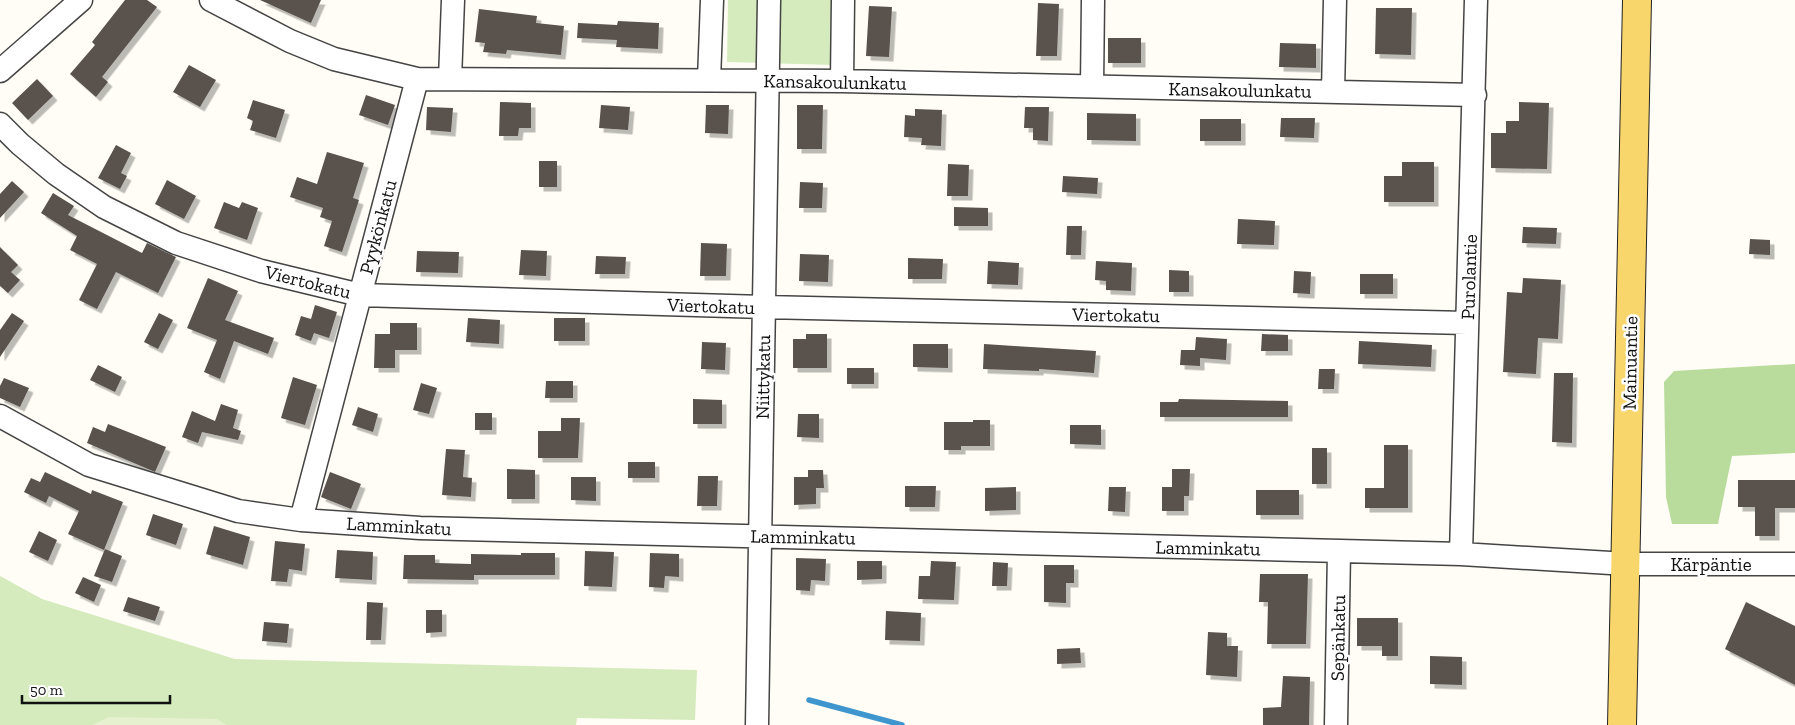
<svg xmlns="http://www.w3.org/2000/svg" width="1795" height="725" viewBox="0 0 1795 725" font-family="'Zilla Slab',serif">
<defs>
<filter id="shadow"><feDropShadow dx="4.5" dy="4.5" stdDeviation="0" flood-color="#0004"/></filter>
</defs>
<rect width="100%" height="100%" fill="#fffdf5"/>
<!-- green -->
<path fill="#d5ebbd" d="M728,0H833V65L727,62Z
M0,576L42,599L235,659L697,670L695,720L577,718L576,725H0Z"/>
<!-- forest -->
<path fill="#b9dc9c" d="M1795,364V453L1732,456L1718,524H1672L1666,497L1664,382L1674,371Z"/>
<!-- pitch -->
<path fill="#e6f2cf" d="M109,717L217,719L227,725H92Z"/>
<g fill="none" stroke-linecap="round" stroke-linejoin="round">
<!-- stream -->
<path stroke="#3f96cf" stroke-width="5.5" d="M809,700L902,725"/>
</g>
<!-- building -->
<path fill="#5a524d" filter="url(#shadow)" d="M125,0H147L157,7L102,77L108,82L96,97L70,74L95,45L92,42Z
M260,0H321L311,23Z
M1038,3L1059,4L1057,56H1036Z
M869,6L892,7L889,57L866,56Z
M1376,8H1412L1411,55L1375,54Z
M479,9L537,16L536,23L564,26L561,55L507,50L506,54L483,52L485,43L475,42Z
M618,21L659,23L658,49L616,47L617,40L577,38L578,23L617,25Z
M1108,38H1141V63H1108Z
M1280,43L1316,44V68L1279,67Z
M189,65L216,80L200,107L173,92Z
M37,79L53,96L28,120L12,103Z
M366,95L395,105L388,125L359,115Z
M253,100L285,110L276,138L250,130L253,121L247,118Z
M500,102L531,103V128H519L518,136H499Z
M1519,102L1549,103L1547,169L1491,168V133H1506V121H1519Z
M601,105L630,107L628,130L599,128Z
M706,105H729L728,134L705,133Z
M797,105H823L822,149H797Z
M427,107L453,108L451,132L426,130Z
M1025,107H1049L1048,141L1033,140V128H1024Z
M915,109L942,110L941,146L921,145L922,138L904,137L905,115L915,116Z
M1087,113L1136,114V141L1087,140Z
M1281,118H1315L1314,138L1280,137Z
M1200,119H1241V141H1200Z
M116,145L131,153L121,173L127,176L120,189L98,178Z
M327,152L364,163L353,198L359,200L342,252L324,246L332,221L320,217L323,208L290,197L297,177L317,184Z
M539,161H557V187H539Z
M1402,162H1434V202H1384V176H1402Z
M948,164L969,165L968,196H947Z
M1063,176L1098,178L1097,194L1062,192Z
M167,180L196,196L184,219L155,204Z
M12,181L24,192L0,218V194Z
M800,182L823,183L822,208H799Z
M53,193L74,206L68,215L142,253L147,243L176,257L158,293L116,272L97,309L79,300L97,264L70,250L77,236L41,213Z
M224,202L239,208L242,202L258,208L247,240L214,228Z
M954,207L988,208V226H954Z
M1238,219L1275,221L1274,245L1237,244Z
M1067,226H1082L1081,255H1066Z
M1523,227L1557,228L1556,244L1522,243Z
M1750,239L1770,240V255L1749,254Z
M701,243L727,244L726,276H700Z
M0,247L18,265L11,272L20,280L8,293L0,286Z
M521,250L547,251L546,276L519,275Z
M417,251L459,252L458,273L416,272Z
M800,254L829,255L828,282L799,281Z
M596,256L626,257L625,274H595Z
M908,258L943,259L942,279H908Z
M988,261L1019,263L1018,285L987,284Z
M1096,261L1132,263L1131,291L1106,290V281L1095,280Z
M1169,270L1189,271V292H1169Z
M1294,271L1311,272L1310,294L1293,293Z
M1360,274H1393V294H1360Z
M208,278L238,291L225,320L274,338L268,354L234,341L220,379L204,372L217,340L187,328Z
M1523,278L1561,280L1558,339L1538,338L1536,374L1503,372L1507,292L1522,293Z
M315,305L337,312L329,338L314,333L311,341L295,335L301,316L311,319Z
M12,313L24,321L0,357V330Z
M159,313L173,320L158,349L144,342Z
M468,318L500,320L499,344L466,342Z
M554,318H585V341H554Z
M390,323H417V350H395V368H374L375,334H390Z
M806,334H827V368H793V339H806Z
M1262,334L1288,335V351H1261Z
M1196,337L1227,339L1226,360L1200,358V366L1180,365L1181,350H1195Z
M1359,341L1432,345L1431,367L1358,364Z
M702,342L726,343L725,370L701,369Z
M913,344H948V368L913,367Z
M984,344L1096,351L1094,373L1039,369V371L983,369Z
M98,365L122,377L115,392L90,380Z
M847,368H874V384H847Z
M1319,369H1335L1334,389H1318Z
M1554,373H1573L1572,443L1552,442Z
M293,377L317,385L305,425L281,418Z
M4,378L29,388L20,407L0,398V386Z
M546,381H573V398H545Z
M421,383L437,388L429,414L413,410Z
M693,399L722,400V424H693Z
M1179,399L1288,401V417H1160V402H1178Z
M221,404L238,410L233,428L241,431L238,440L202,432L198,443L182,437L192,411L215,421Z
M358,407L378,414L373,432L352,425Z
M475,413H492V430H475Z
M798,414H819V438L797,437Z
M561,418H580L578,458H538V431H561Z
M973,420H990V446H961V450H944V422H973Z
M108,424L166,447L155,472L87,443L93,427L105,432Z
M1070,425H1101V445L1070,444Z
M1384,445H1408V508H1365V488H1384Z
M1312,448H1327V484H1312Z
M446,449L465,450L463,477L472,478L471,497L442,495Z
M628,462H655V478H628Z
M507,469L535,470V499H507Z
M1172,469H1190L1189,496H1184V511H1162V487H1172Z
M808,470H823L824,488H816V504L794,505V477H808Z
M45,472L91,494L92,490L123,502L104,550L68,534L79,511L49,496L46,503L24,492L31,478L40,482Z
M330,472L361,484L351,509L321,497Z
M698,476H718L717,506H697Z
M571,477H596V501L571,500Z
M1738,480H1795V508H1775V536H1755V507H1738Z
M905,486H936L935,507H905Z
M1016,487V510L985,511V488Z
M1109,487H1126L1125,512L1108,511Z
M1256,490H1299V515H1256Z
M153,514L183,524L176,545L146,535Z
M214,526L250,537L243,565L206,554Z
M39,531L57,540L48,561L29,552Z
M275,541L305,544L302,571L289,569L287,582L271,581Z
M105,549L122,556L112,582L94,576Z
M337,550L373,552L372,580L335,578Z
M585,551L614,552L612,587L584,586Z
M521,553H555V575H474V580L403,579L404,555H435V563L471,564V554L521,555Z
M650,553L679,554V577L665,576L664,588L649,587Z
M796,558L826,559L825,581L811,580L810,591L796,590Z
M857,561H882V579L857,580Z
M931,561L956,562L954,600L918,599L919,576H930Z
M993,562L1008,563L1007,586H992Z
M1044,565H1074V583H1066V603L1044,602Z
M1260,574H1308L1306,644H1267L1268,602H1259Z
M83,577L101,585L94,602L75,593Z
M128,597L160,607L155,621L123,611Z
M367,602L383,603L381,640H366Z
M1746,602L1795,626V685L1725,649Z
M426,610H442V632L426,633Z
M886,611L921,613L920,641L885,640Z
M1357,618H1398V656H1382V646H1357Z
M264,622L289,624L287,643L262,641Z
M1208,632L1227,633V646H1238L1237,677L1206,675Z
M1080,648L1081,663L1057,664V649Z
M1430,656L1462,657V685L1430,684Z
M1283,676L1310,677L1309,725H1263V708L1281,707Z"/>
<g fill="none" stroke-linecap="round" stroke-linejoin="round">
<!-- minor casing -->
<g stroke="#444" stroke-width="25">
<path id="minor" d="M211,0L290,41L334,59L417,79L842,81L1475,95
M0,71L81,0
M450,79L453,0
M709,80L712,0
M842,81L843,0
M1092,86L1093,0
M1333,92L1335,0
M0,124L20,144L56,174L104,207L176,243L261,271L360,295L764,307L1467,323
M0,416L89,465L238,511L301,520L420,528L1461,554L1627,564H1795
M301,520L417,79
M1461,554L1476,0
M757,725L769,0
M1336,725L1339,551"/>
</g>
<!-- major casing -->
<g stroke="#222" stroke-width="30">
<path id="major" d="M1622,725L1637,0"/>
</g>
<!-- minor -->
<use href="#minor" stroke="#fff" stroke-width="22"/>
<!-- major -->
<use href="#major" stroke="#f9d66b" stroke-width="28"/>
</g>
<g text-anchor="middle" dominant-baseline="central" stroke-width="5" stroke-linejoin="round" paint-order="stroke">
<!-- street labels -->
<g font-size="19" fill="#111" stroke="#fff">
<text transform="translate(835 82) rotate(1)">Kansakoulunkatu</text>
<text transform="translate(1240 90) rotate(1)">Kansakoulunkatu</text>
<text transform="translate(378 227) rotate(-75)">Pyykönkatu</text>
<text transform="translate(1469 277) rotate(-88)">Purolantie</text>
<text transform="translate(308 282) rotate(14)">Viertokatu</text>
<text transform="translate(711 306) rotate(2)">Viertokatu</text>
<text transform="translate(1116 315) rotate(1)">Viertokatu</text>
<text transform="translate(1630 363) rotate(-89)">Mainuantie</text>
<text transform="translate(763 377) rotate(-89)">Niittykatu</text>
<text transform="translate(399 526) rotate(3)">Lamminkatu</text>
<text transform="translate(803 537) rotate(1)">Lamminkatu</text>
<text transform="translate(1208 548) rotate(1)">Lamminkatu</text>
<text x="1711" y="564">Kärpäntie</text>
<text transform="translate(1338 638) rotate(-89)">Sepänkatu</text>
</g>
</g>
<!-- scale -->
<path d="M22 695v8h148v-8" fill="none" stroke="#111111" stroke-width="2.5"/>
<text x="30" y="695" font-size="15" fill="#111111" stroke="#ffffff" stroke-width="4" paint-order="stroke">50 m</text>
</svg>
